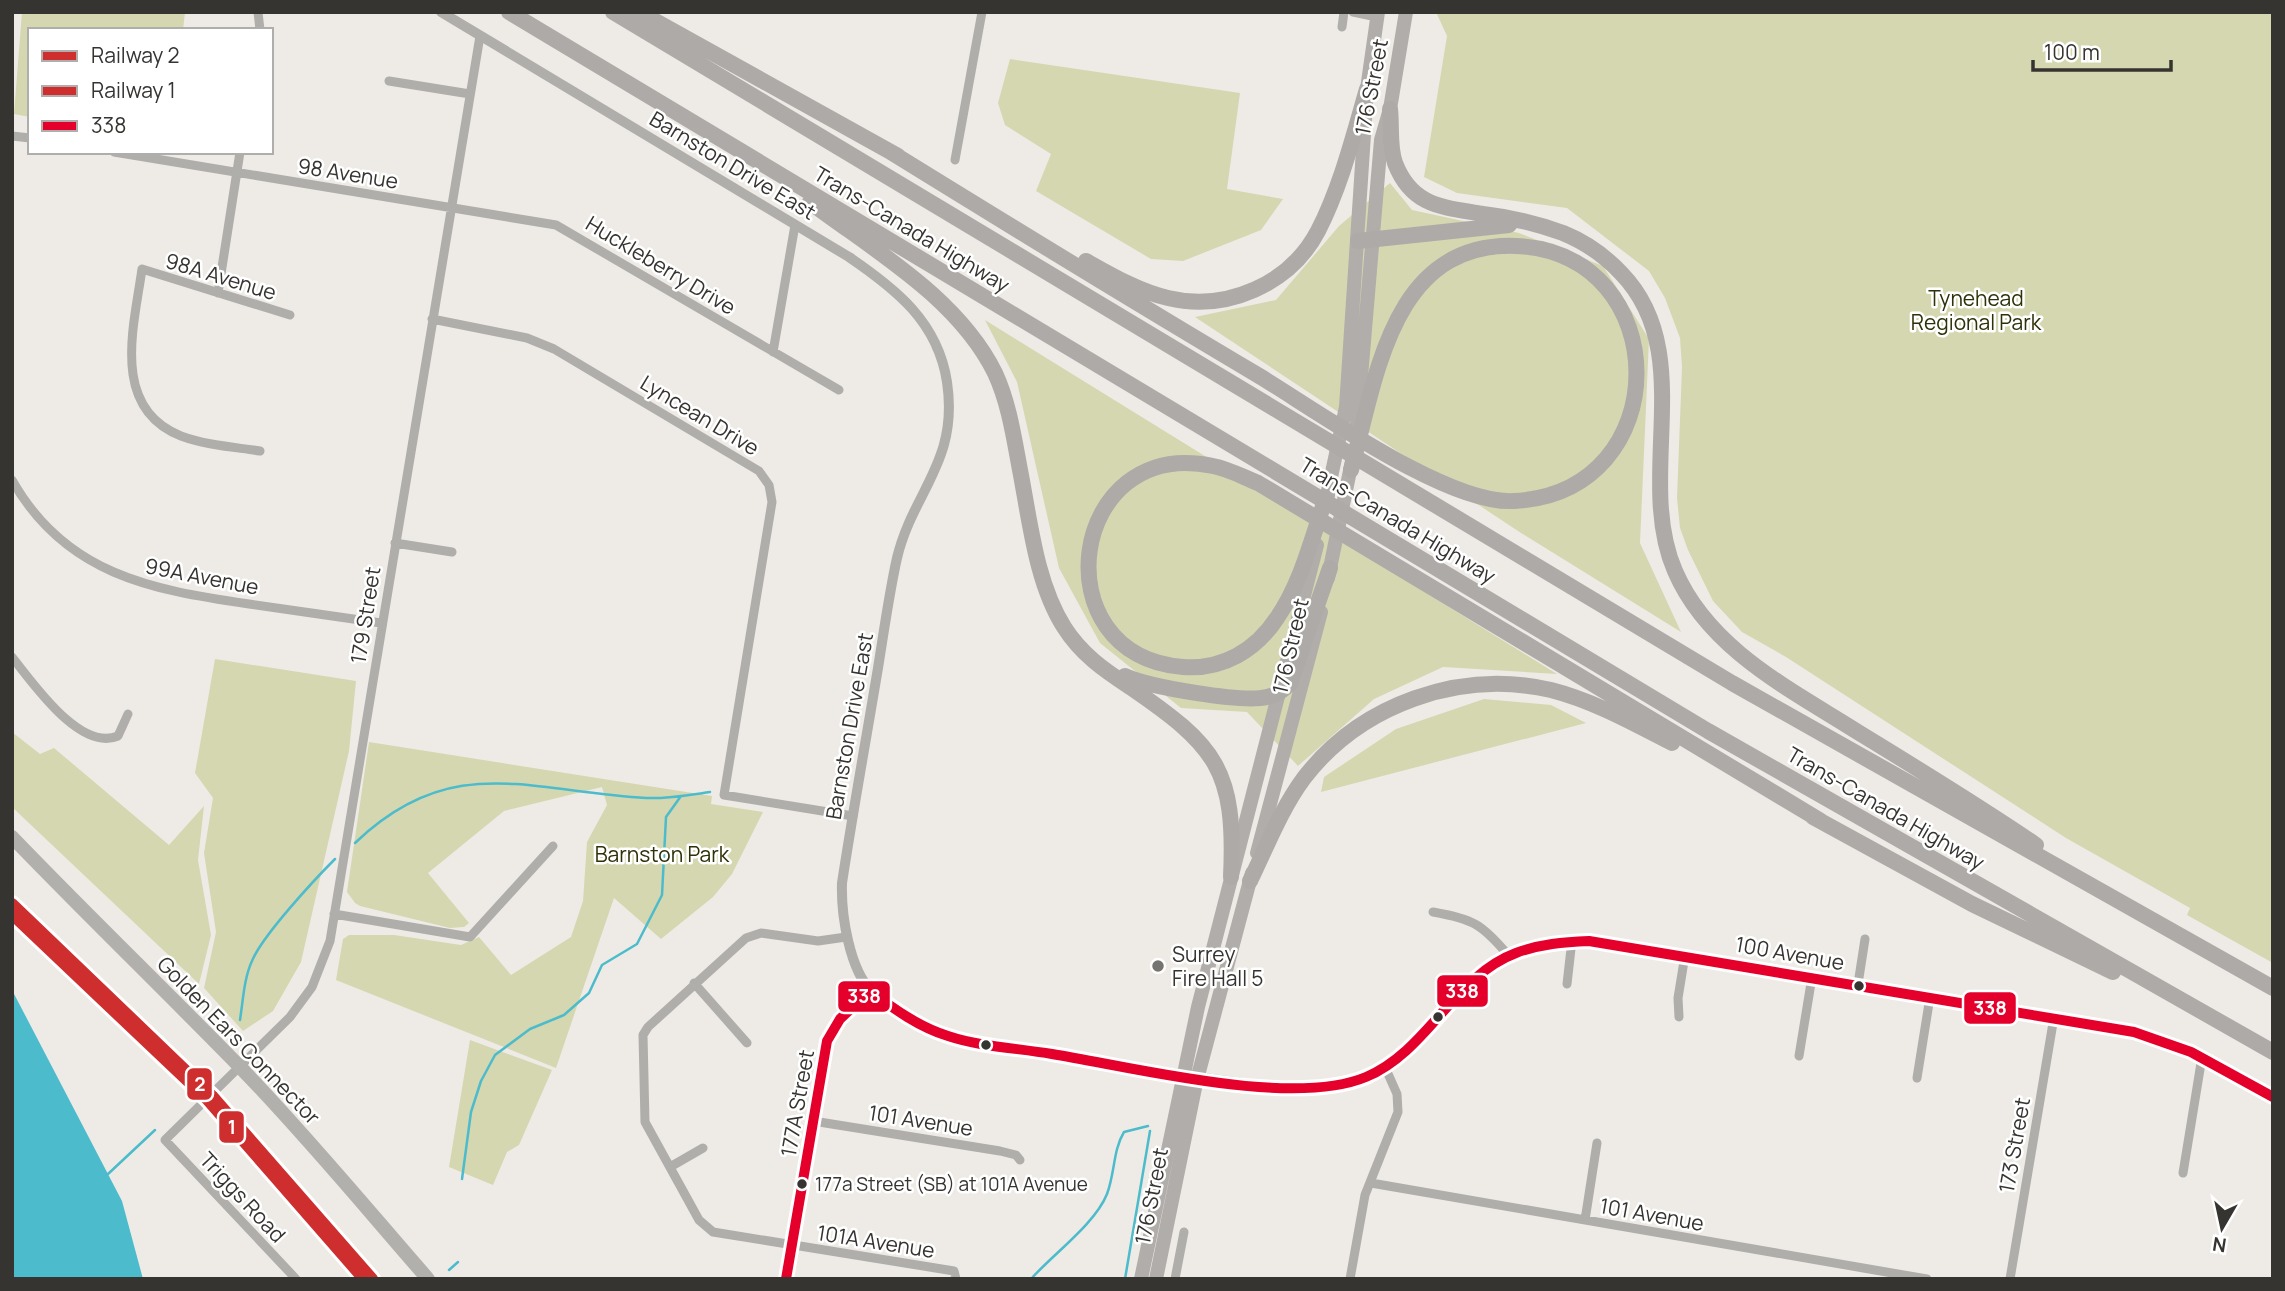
<svg xmlns="http://www.w3.org/2000/svg" width="2285" height="1291" viewBox="0 0 2285 1291" font-family="Manrope,sans-serif">
<rect width="100%" height="100%" fill="#eeebe6"/>
<!-- green -->
<path fill="#d5d7b0" d="M22,12H185L183,30H30V117L14,114Z
M1436,12H2273V963L2187,915L2190,908L2066,838L1786,657L1742,632L1713,601L1688,550L1680,528L1677,498L1682,367L1680,338L1665,298L1649,271L1567,208L1457,193L1424,177L1447,36Z
M1010,59L1240,93L1227,189L1283,199L1261,230L1183,261L1151,259L1036,191L1051,154L1005,125L998,103Z
M1390,183L1412,210L1519,233L1603,266L1649,339L1640,543L1681,632L1521,533L1195,317L1276,300L1339,226Z
M985,320L1557,674L1443,667L1374,699L1298,766L1247,712L1181,708L1100,643L1059,568L1017,382Z
M215,659L356,681L349,751L301,962L273,1011L243,1031L204,988L216,932L204,853L213,798L195,773Z
M1484,699L1551,705L1586,723L1321,792L1324,777L1396,729Z
M12,732L40,754L54,748L169,845L204,806L198,860L211,935L199,984L12,807Z
M369,742L712,796L711,804L763,812L732,874L713,897L661,939L614,898L556,1068L336,980L343,939L349,935H394L461,945L479,937L511,975L571,937L583,901L587,842L607,805L602,787L504,811L428,873L469,923L464,927L450,928L360,906L355,903L347,892Z
M470,1040L552,1070L519,1145L507,1152L493,1185L449,1167Z"/>
<!-- water -->
<path fill="#4cbbcb" d="M12,990L122,1201L143,1279H12Z"/>
<g fill="none" stroke-linecap="round" stroke-linejoin="round">
<!-- stream -->
<path stroke="#4cbbcb" stroke-width="2.5" d="M355,843C452,750 531,792 646,798C667,799 689,795 710,792
M240,1020C243,1001 244,978 252,961C262,936 315,879 335,859
M108,1174L155,1130
M462,1179L471,1112L481,1081L495,1055L530,1029L564,1015L589,993L602,965L637,944L662,895L666,817L681,796
M449,1270L458,1262
M1031,1279C1053,1254 1095,1224 1107,1194C1115,1173 1113,1150 1124,1132L1148,1126
M1125,1279L1150,1131"/>
<!-- minor -->
<path stroke="#afaeab" stroke-width="9" d="M258,12L260,30
M1353,12L1377,17
M1342,27L1344,12
M389,81L470,94
M12,136L30,138
M114,152L556,225L839,390
M955,160L982,12
M218,293L240,152
M432,319L527,338L554,349L759,471L769,485L772,502L724,795L853,816
M773,352L795,225
M260,451C234,447 205,445 181,436C110,408 134,326 142,269L290,315
M12,480C65,574 151,590 249,604C293,610 337,617 381,623
M395,543L452,552
M12,657C33,683 80,752 118,736L128,714
M1433,912C1473,919 1482,924 1508,955
M334,914L470,937L553,846
M846,937L818,941L761,933L746,938L648,1027L643,1035L645,1122L699,1220L713,1232L954,1271L956,1279
M694,983L747,1043
M1567,984L1572,940
M1858,984L1865,939
M1679,1017L1678,998L1685,955
M1799,1056L1812,977
M1917,1078L1930,997
M813,1121L1000,1151L1016,1155L1020,1160
M670,1167L703,1148
M2183,1173L2202,1057
M1371,1183L1927,1279
M1585,1220L1597,1143
M296,1279L165,1140L290,1017L312,987L330,941L480,36
M1175,1279L1184,1232
M1350,1279L1365,1195L1398,1112L1397,1094L1385,1067
M2010,1279L2054,1017"/>
<!-- tertiary -->
<path stroke="#afaeab" stroke-width="10" d="M441,12L849,257C896,289 938,322 947,382C959,462 913,491 897,558C889,594 884,631 878,668C866,740 853,811 842,883C841,914 849,970 873,993C895,1013 921,1029 950,1037C990,1049 1034,1051 1075,1058C1126,1066 1176,1074 1227,1081C1266,1086 1309,1095 1348,1083C1449,1052 1456,935 1589,941L2134,1032L2191,1052L2273,1097
M786,1279L827,1041L840,1019L870,991"/>
<!-- primary -->
<path stroke="#b2b0ad" stroke-width="14" d="M12,837C87,915 165,990 241,1068C306,1135 366,1208 428,1279"/>
<!-- trunk -->
<path stroke="#b0adaa" stroke-width="14" d="M1357,424L1381,140L1390,109L1406,12
M1325,505L1346,407L1367,89L1378,12
M1328,578L1352,461
M1257,853L1321,612
M1141,1279L1198,1007L1317,545
M1156,1279L1196,1083L1252,873"/>
<!-- motorway -->
<path stroke="#adaaa8" stroke-width="16" d="M509,12L1708,731L2273,1052
M613,12L1732,683L2273,988
M639,12L898,156
M1390,109C1392,127 1389,146 1395,163C1412,207 1443,207 1483,214C1509,217 1538,224 1563,233C1585,242 1605,256 1621,273C1699,353 1634,477 1675,571C1709,650 1792,690 1861,734C1920,770 1979,806 2036,845
M889,151C1012,227 1136,303 1261,377C1320,413 1449,505 1514,501C1678,493 1676,253 1516,246C1391,241 1376,380 1351,470
M810,202C875,251 958,298 995,373C1009,403 1014,438 1020,470C1030,521 1036,583 1064,627C1081,654 1104,670 1130,687C1216,746 1236,769 1231,877
M1358,241L1509,225
M1086,261C1111,275 1140,292 1168,298C1227,312 1290,284 1318,231C1341,186 1353,137 1367,89
M1327,495C1312,536 1302,582 1277,618C1256,650 1223,670 1183,667C1039,656 1068,435 1213,466C1229,469 1243,477 1258,483L1821,821
M1125,676C1149,687 1242,703 1267,697C1276,695 1284,690 1290,683L1330,568
M1813,817L1972,904L2113,972
M1250,881C1267,846 1281,809 1304,778C1361,704 1460,669 1551,690C1594,701 1633,723 1672,743"/>
<!-- bus-1 casing -->
<g stroke="#fff" stroke-width="16">
<path id="bus-1" d="M786,1279L827,1041L840,1019L870,991C894,1009 919,1027 948,1036C981,1047 1017,1048 1052,1054C1133,1067 1292,1108 1366,1077C1428,1051 1454,976 1516,953C1540,944 1564,942 1589,941L2134,1032L2191,1052L2273,1097"/>
</g>
<!-- bus-1 -->
<use href="#bus-1" stroke="#e4002b" stroke-width="10"/>
<!-- rail-1 casing -->
<g stroke="#fff" stroke-width="18">
<path id="rail-1" d="M12,904L212,1096L372,1279"/>
</g>
<!-- rail-2 casing -->
<g stroke="#fff" stroke-width="18">
<path id="rail-2" d="M12,914L208,1100L364,1279"/>
</g>
<!-- rail-1 -->
<use href="#rail-1" stroke="#cf2e2f" stroke-width="12"/>
<!-- rail-2 -->
<use href="#rail-2" stroke="#cf2e2f" stroke-width="12"/>
</g>
<!-- markers -->
<circle fill="#767470" stroke="#fff" stroke-width="2.5" cx="1158" cy="966" r="7"/>
<g fill="#363431" stroke="#fff" stroke-width="2.5">
<circle cx="1859" cy="986" r="6"/>
<circle cx="1438" cy="1017" r="6"/>
<circle cx="986" cy="1045" r="6"/>
<circle cx="802" cy="1184" r="6"/>
</g>
<g text-anchor="middle" dominant-baseline="central" stroke-width="5" stroke-linejoin="round" paint-order="stroke">
<!-- bus labels -->
<g font-size="19" fill="#363431" stroke="#fff" text-anchor="start">
<text x="815" y="1184">177a Street (SB) at 101A Avenue</text>
</g>
<!-- street labels -->
<g font-size="21" fill="#363431" stroke="#fff">
<text transform="translate(1371 87) rotate(-79)">176 Street</text>
<text transform="translate(733 165) rotate(31)">Barnston Drive East</text>
<text transform="translate(348 173) rotate(9)">98 Avenue</text>
<text transform="translate(912 229) rotate(31)">Trans-Canada Highway</text>
<text transform="translate(661 265) rotate(31)">Huckleberry Drive</text>
<text transform="translate(221 276) rotate(17)">98A Avenue</text>
<text transform="translate(700 415) rotate(31)">Lyncean Drive</text>
<text transform="translate(1398 520) rotate(31)">Trans-Canada Highway</text>
<text transform="translate(202 576) rotate(11)">99A Avenue</text>
<text transform="translate(365 615) rotate(-81)">179 Street</text>
<text transform="translate(1290 646) rotate(-77)">176 Street</text>
<text transform="translate(849 726) rotate(-80)">Barnston Drive East</text>
<text transform="translate(1886 808) rotate(30)">Trans-Canada Highway</text>
<text transform="translate(1790 953) rotate(10)">100 Avenue</text>
<text transform="translate(239 1040) rotate(46)">Golden Ears Connector</text>
<text transform="translate(797 1103) rotate(-80)">177A Street</text>
<text transform="translate(921 1120) rotate(9)">101 Avenue</text>
<text transform="translate(2014 1145) rotate(-80)">173 Street</text>
<text transform="translate(1151 1196) rotate(-79)">176 Street</text>
<text transform="translate(243 1197) rotate(47)">Triggs Road</text>
<text transform="translate(1652 1214) rotate(10)">101 Avenue</text>
<text transform="translate(876 1241) rotate(9)">101A Avenue</text>
</g>
<!-- park labels -->
<g font-size="21" fill="#2f3108" stroke="#fff">
<text x="1976" y="298">Tynehead<tspan x="1976" dy="24">Regional Park</tspan></text>
<text x="662" y="854">Barnston Park</text>
</g>
<!-- poi labels -->
<g font-size="21" fill="#363431" stroke="#fff" text-anchor="start">
<text x="1172" y="954">Surrey<tspan x="1172" dy="24">Fire Hall 5</tspan></text>
</g>
</g>
<g stroke="#fff" stroke-width="2.5">
<rect x="1436" y="974" width="53" height="34" rx="7" fill="#e4002b"/>
<rect x="837" y="980" width="54" height="33" rx="7" fill="#e4002b"/>
<rect x="1963" y="991" width="54" height="34" rx="7" fill="#e4002b"/>
<rect x="186" y="1067" width="27" height="34" rx="7" fill="#cf2e2f"/>
<rect x="218" y="1110" width="27" height="34" rx="7" fill="#cf2e2f"/>
</g>
<g font-size="19" text-anchor="middle" font-weight="bold" fill="#fff">
<text x="1462" y="998">338</text>
<text x="864" y="1003">338</text>
<text x="1990" y="1015">338</text>
<text x="200" y="1091">2</text>
<text x="232" y="1134">1</text>
</g>
<!-- border -->
<rect width="2285" height="1291" fill="none" stroke="#363431" stroke-width="28"/>
<!-- legend -->
<rect x="28" y="28" width="245" height="126" fill="#ffffff" stroke="#afaead" stroke-width="2"/>
<rect x="42" y="51" width="35" height="10" fill="#cf2e2f" stroke="#afaead" stroke-width="2"/>
<text x="91" y="63" font-size="21" fill="#363431">Railway 2</text>
<rect x="42" y="86" width="35" height="10" fill="#cf2e2f" stroke="#afaead" stroke-width="2"/>
<text x="91" y="98" font-size="21" fill="#363431">Railway 1</text>
<rect x="42" y="121" width="35" height="10" fill="#e4002b" stroke="#afaead" stroke-width="2"/>
<text x="91" y="133" font-size="21" fill="#363431">338</text>
<!-- north arrow -->
<g transform="translate(2222 1228) rotate(189)" stroke="#ffffff" stroke-width="5" paint-order="stroke">
<path d="M0-5L12 26L0 18L-12 26Z" fill="#363431"/>
<text y="-10" font-size="19" font-weight="bold" text-anchor="middle" fill="#363431">N</text>
</g>
<!-- scale -->
<path d="M2033 60v10h138v-10" fill="none" stroke="#363431" stroke-width="3.5"/>
<text x="2044" y="60" font-size="21" fill="#363431" stroke="#ffffff" stroke-width="5" paint-order="stroke">100 m</text>
</svg>
